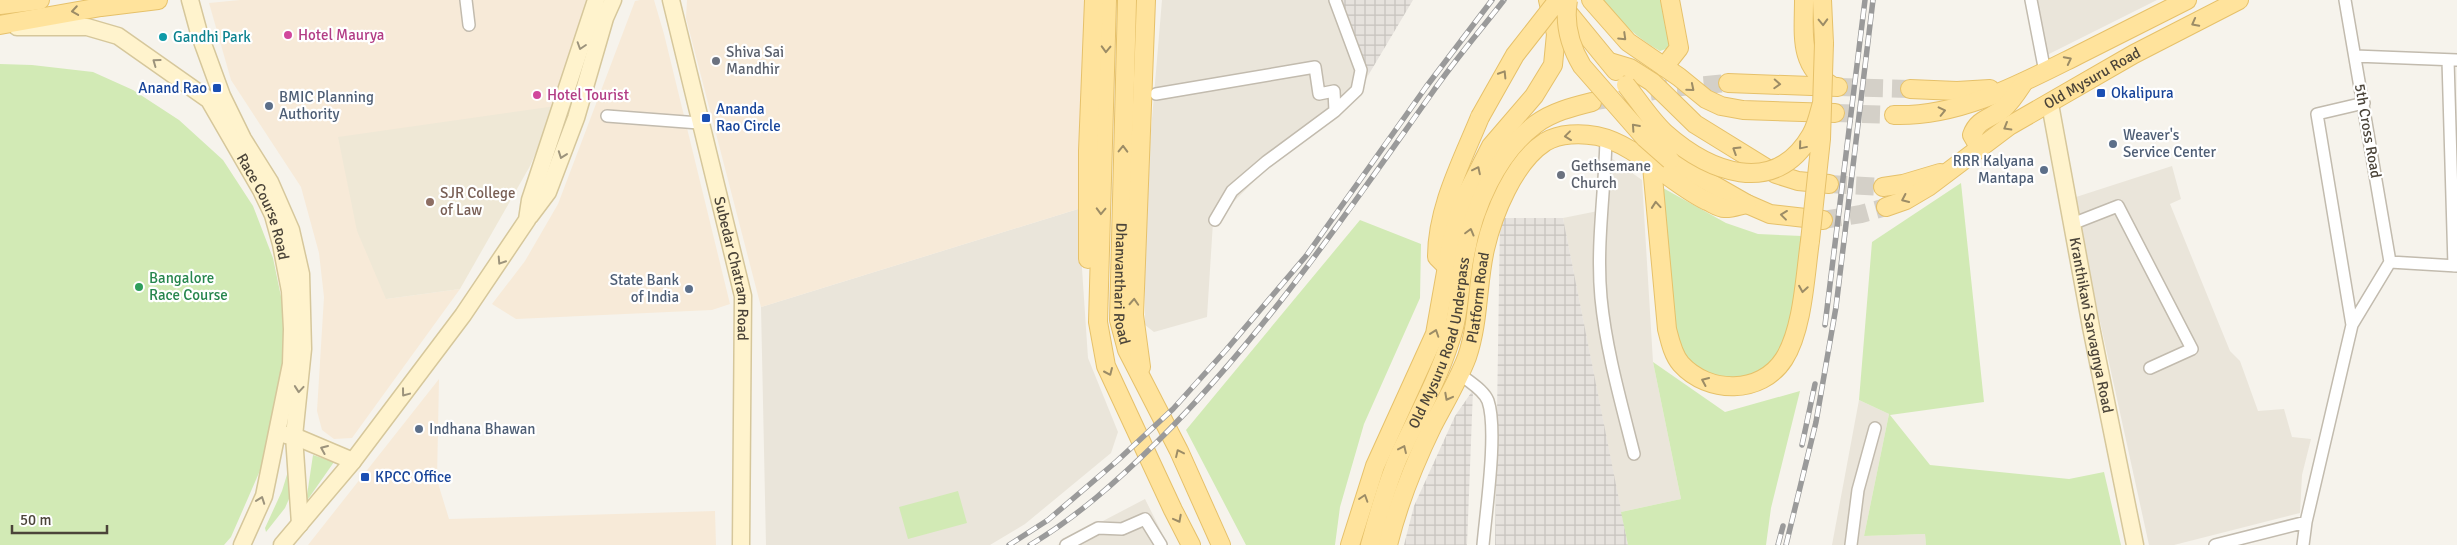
<svg xmlns="http://www.w3.org/2000/svg" width="2457" height="545" viewBox="0 0 2457 545" font-family="Signika,sans-serif">
<defs>
<pattern id="industrial-grid" width="8" height="8" patternUnits="userSpaceOnUse" patternTransform="scale(1.25)"><rect width="8" height="8" fill="#e6e2dd"/><path d="M0 4h8M4 0v8" fill="none" stroke="#c7c3be"/></pattern>
</defs>
<rect width="100%" height="100%" fill="#f6f3ec"/>
<!-- residential -->
<path fill="#eae5da" d="M1162,0H1342L1369,74L1363,83L1299,137L1213,222L1207,317L1154,332L1145,325V202Z
M2035,0H2157L2045,56Z
M1607,155L1642,180L1653,362L1681,499L1621,512L1563,218L1603,210Z
M2172,166L2181,199L2170,204L2230,351L2240,361L2258,411L2284,409L2292,437L2311,439L2302,475L2300,513L2174,545H2149L2073,198Z
M1078,209L1088,358L1118,432L1111,453L1025,524L990,545H766L761,307Z
M1859,400L1889,414L1864,536L1925,534L1926,545H1832Z
M1145,499L1168,545H1057Z"/>
<!-- commercial -->
<path fill="#f7ead8" d="M240,0H589L556,106L386,299L460,289L352,438L334,439L322,430L317,411L324,297L319,253L301,187L231,80L209,3Z
M640,0H654L664,34L730,304L712,310L516,319L492,304L525,261L558,204L635,1Z
M687,0H1087L1078,209L761,307L686,18Z
M439,379L437,480L449,519L715,511L716,545H308Z"/>
<!-- industrial -->
<path fill="url(#industrial-grid)" d="M1342,0H1413L1369,74Z
M1500,218H1563L1628,545H1495Z
M1473,390L1467,545H1404L1414,506L1455,416Z"/>
<!-- education -->
<path fill="#efe8d6" d="M556,106L530,166L460,289L386,299L357,231L338,137Z"/>
<!-- grass -->
<path fill="#d2eab5" d="M1603,0H1663L1670,44L1666,49L1660,51C1637,38 1619,21 1603,0Z
M0,64L32,65L93,72L133,90L179,120L223,160L253,206L273,258L285,316L282,396L262,466L231,537L224,545H0Z
M1961,183L1984,402L1890,415L1930,465L2069,479L2104,472L2121,545H1926L1925,534L1864,536L1889,414L1859,400L1872,242Z
M1663,188L1726,223L1758,234L1802,236C1795,287 1796,394 1717,376C1701,373 1683,359 1677,343C1673,332 1674,314 1673,302C1670,264 1666,226 1663,188Z
M1360,220L1421,244L1420,298L1364,424L1340,507L1335,545H1246L1186,430Z
M1653,362L1725,412L1800,391L1771,508L1766,545H1628L1621,512L1681,499Z
M313,455L334,462L306,502Z
M292,458V492L285,508L266,532L265,528L282,491Z
M958,491L967,523L908,539L899,507Z"/>
<g fill="none" stroke-linecap="round" stroke-linejoin="round">
<!-- primary-tunnel -->
<path stroke="#d4d0c8" stroke-width="18" stroke-dasharray="18 9" stroke-linecap="butt" d="M1838,87L1910,89
M1597,101L1670,88L1728,83
M1835,113L1894,115
M1829,184L1883,187
M1823,220L1861,214L1886,207"/>
<!-- street casing -->
<g stroke="#c2bbae" stroke-width="14">
<path id="street" d="M466,0L469,25
M2031,0L2045,72
M2345,0L2390,262
M2355,56L2457,60
M2448,60L2454,266
M1156,94L1315,67L1319,94L1334,91L1335,111
M607,116L699,123
M1606,138C1605,191 1596,245 1601,298C1606,350 1621,402 1634,454
M1215,220L1232,191L1266,162L1335,111L1357,90L1361,70L1335,0
M2072,224L2118,206L2192,349L2150,368
M2390,262L2457,266
M2352,325L2317,114L2364,103
M1460,374C1469,382 1484,390 1488,401C1498,430 1486,511 1483,545
M1066,545L1098,528L1122,529L1145,519L1161,545
M1851,545L1858,490L1875,428
M2215,545L2306,522
M2303,545L2306,522L2352,325L2390,262"/>
</g>
<!-- secondary casing -->
<g stroke="#d6c79b" stroke-width="19">
<g id="secondary">
<path d="M190,0L199,33L222,96L243,139L270,182L291,230L301,274L303,349L294,436L300,524"/>
<path id="s1" d="M671,0L743,296L741,545"/>
<path id="s2" d="M17,27H87L118,36L209,100L261,190L273,215L281,244L290,291L292,329L291,364L264,496L242,545"/>
<path id="s3" d="M2050,104L2091,327L2135,545"/>
<path d="M530,216L548,192L576,118L605,18L613,0"/>
<path d="M286,435L294,436L353,461"/>
<path d="M282,545L353,461L463,315L527,220L530,200L596,0"/>
</g>
</g>
<!-- primary casing -->
<g stroke="#e6c16a" stroke-width="20">
<g id="primary">
<path d="M1107,0L1098,322L1106,366L1173,510L1191,545"/>
<path id="s4" d="M1127,0L1119,320L1127,350L1179,451L1221,545"/>
<path d="M1591,0L1628,42L1679,77L1706,99L1721,106L1743,110L1835,113"/>
<path d="M1804,0C1804,35 1798,65 1832,86"/>
<path d="M1822,0L1824,43"/>
<path d="M1561,4L1616,71"/>
<path d="M0,5L40,0"/>
<path d="M0,25L101,7L158,0"/>
<path d="M1610,62L1630,68L1652,82L1695,124L1776,174L1798,181L1829,184"/>
<path d="M1664,67L1679,48L1670,0"/>
<path d="M1728,83L1838,87"/>
<path d="M1910,89L1957,91L1990,89"/>
<path d="M1894,115C1960,117 2020,84 2078,55C2114,37 2151,18 2187,0"/>
<path d="M1979,147L1972,135C1978,118 1993,118 2004,108C2012,101 2018,91 2024,82"/>
<path d="M1670,160L1747,204L1770,214L1823,220"/>
<path d="M1652,166L1667,329C1670,341 1673,355 1681,364C1708,394 1761,395 1784,359C1803,329 1805,276 1810,241"/>
<path d="M1883,187L1903,184L1940,173"/>
<path id="s5" d="M1886,207L1906,200L1928,187L2009,126L2134,54L2239,0"/>
<path d="M1088,259V151L1094,0"/>
<path d="M1446,266L1437,257C1437,208 1462,161 1480,117"/>
<path d="M1141,367L1134,315L1146,0"/>
<path d="M1350,545L1375,466L1435,334L1451,244L1463,201L1491,146L1534,96L1553,65L1556,34L1548,0"/>
<path id="s6" d="M1370,545C1378,516 1386,486 1398,458C1416,419 1437,382 1450,341C1460,313 1459,283 1465,255C1473,208 1497,153 1536,124C1552,112 1572,107 1592,102"/>
<path id="s7" d="M1388,545C1398,504 1415,462 1433,425C1445,402 1458,381 1467,357C1479,322 1477,284 1485,249C1493,214 1514,162 1545,142C1560,133 1581,133 1597,136C1636,144 1671,184 1707,201C1712,203 1719,208 1724,208C1731,209 1740,205 1747,204"/>
</g>
</g>
<!-- street -->
<use href="#street" stroke="#fff" stroke-width="11"/>
<!-- secondary -->
<use href="#secondary" stroke="#fff3cd" stroke-width="16"/>
<!-- primary -->
<use href="#primary" stroke="#ffe39c" stroke-width="18"/>
<!-- rail casing -->
<g stroke="#9a9a9a" stroke-width="5.5">
<path id="rail" d="M1825,325L1865,0
M1802,445L1815,384
M1009,545L1048,520L1117,461L1173,409L1226,350L1306,256L1426,87L1492,0
M1030,545C1077,517 1117,481 1156,443C1262,338 1346,214 1432,93C1454,61 1480,31 1504,0
M1778,545L1783,526
M1786,545L1816,422L1836,307L1873,0"/>
</g>
<!-- rail -->
<use href="#rail" stroke="#fff" stroke-width="4" stroke-dasharray="11" stroke-linecap="butt"/>
<!-- primary-bridge casing -->
<g stroke="#e6c16a" stroke-width="20" stroke-linecap="butt">
<path id="primary-bridge" d="M1568,0C1564,23 1570,46 1582,66L1645,138L1670,160
M1626,85C1639,101 1650,119 1665,133C1708,171 1774,199 1811,135C1817,125 1819,113 1822,103
M1480,117L1515,55L1558,0
M1810,241L1821,139L1824,43"/>
</g>
<!-- primary-bridge -->
<use href="#primary-bridge" stroke="#ffe39c" stroke-width="18"/>
</g>
<!-- one-way arrows -->
<defs><path id="oneway-chevron" d="M-2-3.5L2.5 0L-2 3.5" fill="none" stroke-width="1.6" stroke-linecap="round" stroke-linejoin="round" transform="scale(1.25)"/></defs>
<g stroke="#9c8c66">
<use href="#oneway-chevron" transform="translate(75 11) rotate(171)"/>
<use href="#oneway-chevron" transform="translate(1823 22) rotate(88)"/>
<use href="#oneway-chevron" transform="translate(2195 23) rotate(152)"/>
<use href="#oneway-chevron" transform="translate(1623 37) rotate(44)"/>
<use href="#oneway-chevron" transform="translate(1106 49) rotate(92)"/>
<use href="#oneway-chevron" transform="translate(2068 60) rotate(-27)"/>
<use href="#oneway-chevron" transform="translate(1503 74) rotate(-58)"/>
<use href="#oneway-chevron" transform="translate(1777 84) rotate(3)"/>
<use href="#oneway-chevron" transform="translate(1691 88) rotate(40)"/>
<use href="#oneway-chevron" transform="translate(1942 111) rotate(-13)"/>
<use href="#oneway-chevron" transform="translate(1635 127) rotate(-132)"/>
<use href="#oneway-chevron" transform="translate(2007 127) rotate(150)"/>
<use href="#oneway-chevron" transform="translate(1568 136) rotate(173)"/>
<use href="#oneway-chevron" transform="translate(1802 146) rotate(130)"/>
<use href="#oneway-chevron" transform="translate(1123 149) rotate(-89)"/>
<use href="#oneway-chevron" transform="translate(1736 150) rotate(-148)"/>
<use href="#oneway-chevron" transform="translate(1477 170) rotate(-64)"/>
<use href="#oneway-chevron" transform="translate(1905 199) rotate(155)"/>
<use href="#oneway-chevron" transform="translate(1656 205) rotate(-95)"/>
<use href="#oneway-chevron" transform="translate(1101 211) rotate(92)"/>
<use href="#oneway-chevron" transform="translate(1784 215) rotate(-173)"/>
<use href="#oneway-chevron" transform="translate(1470 232) rotate(-75)"/>
<use href="#oneway-chevron" transform="translate(1803 289) rotate(99)"/>
<use href="#oneway-chevron" transform="translate(1134 302) rotate(-87)"/>
<use href="#oneway-chevron" transform="translate(1435 333) rotate(-71)"/>
<use href="#oneway-chevron" transform="translate(1109 372) rotate(66)"/>
<use href="#oneway-chevron" transform="translate(1705 381) rotate(-156)"/>
<use href="#oneway-chevron" transform="translate(1448 397) rotate(118)"/>
<use href="#oneway-chevron" transform="translate(1403 449) rotate(-65)"/>
<use href="#oneway-chevron" transform="translate(1179 453) rotate(-115)"/>
<use href="#oneway-chevron" transform="translate(1364 498) rotate(-72)"/>
<use href="#oneway-chevron" transform="translate(1178 519) rotate(62)"/>
</g>
<g stroke="#9c937c">
<use href="#oneway-chevron" transform="translate(581 46) rotate(108)"/>
<use href="#oneway-chevron" transform="translate(156 62) rotate(-144)"/>
<use href="#oneway-chevron" transform="translate(562 155) rotate(110)"/>
<use href="#oneway-chevron" transform="translate(501 261) rotate(123)"/>
<use href="#oneway-chevron" transform="translate(299 389) rotate(95)"/>
<use href="#oneway-chevron" transform="translate(405 393) rotate(127)"/>
<use href="#oneway-chevron" transform="translate(324 449) rotate(-157)"/>
<use href="#oneway-chevron" transform="translate(261 500) rotate(-70)"/>
</g>
<!-- markers -->
<g fill="#d1479c" stroke="#fff" stroke-width="2">
<circle cx="288" cy="35" r="5"/>
<circle cx="537" cy="95" r="5"/>
</g>
<circle fill="#0f9aa8" stroke="#fff" stroke-width="2" cx="163" cy="37" r="5"/>
<g fill="#6b7280" stroke="#fff" stroke-width="2">
<circle cx="716" cy="61" r="5"/>
<circle cx="1561" cy="175" r="5"/>
</g>
<g fill="#1a4fb4" stroke="#fff" stroke-width="2">
<rect x="212" y="83" width="10" height="10" rx="2.5"/>
<rect x="2096" y="88" width="10" height="10" rx="2.5"/>
<rect x="701" y="113" width="10" height="10" rx="2.5"/>
<rect x="360" y="472" width="10" height="10" rx="2.5"/>
</g>
<g fill="#5c6f8a" stroke="#fff" stroke-width="2">
<circle cx="269" cy="106" r="5"/>
<circle cx="2113" cy="144" r="5"/>
<circle cx="2044" cy="170" r="5"/>
<circle cx="689" cy="289" r="5"/>
<circle cx="419" cy="429" r="5"/>
</g>
<circle fill="#8d6e63" stroke="#fff" stroke-width="2" cx="430" cy="202" r="5"/>
<circle fill="#2e9e5b" stroke="#fff" stroke-width="2" cx="139" cy="287" r="5"/>
<g text-anchor="middle" dominant-baseline="central" stroke-width="4.5" stroke-linejoin="round" paint-order="stroke">
<!-- hotel labels -->
<g font-size="15" fill="#b23c85" stroke="#fff" text-anchor="start">
<text x="298" y="35">Hotel Maurya</text>
<text x="547" y="95">Hotel Tourist</text>
</g>
<!-- culture labels -->
<g font-size="15" fill="#0d838f" stroke="#fff" text-anchor="start">
<text x="173" y="37">Gandhi Park</text>
</g>
<!-- worship labels -->
<g font-size="15" fill="#5b616d" stroke="#fff" text-anchor="start">
<text x="726" y="52">Shiva Sai<tspan x="726" dy="17">Mandhir</tspan></text>
<text x="1571" y="166">Gethsemane<tspan x="1571" dy="17">Church</tspan></text>
</g>
<!-- street labels -->
<g font-size="15" fill="#4b4439" stroke="#fff">
<text stroke="none"><textPath href="#s5" startOffset="244">Old Mysuru Road</textPath></text>
<text transform="translate(2368 131) rotate(80)">5th Cross Road</text>
<text stroke="none"><textPath href="#s2" startOffset="334">Race Course Road</textPath></text>
<text stroke="none"><textPath href="#s1" startOffset="276">Subedar Chatram Road</textPath></text>
<text stroke="none"><textPath href="#s4" startOffset="284">Dhanvanthari Road</textPath></text>
<text stroke="none"><textPath href="#s7" startOffset="265">Platform Road</textPath></text>
<text stroke="none"><textPath href="#s3" startOffset="225">Kranthikavi Sarvagnya Road</textPath></text>
<text stroke="none"><textPath href="#s6" startOffset="215">Old Mysuru Road Underpass</textPath></text>
</g>
<!-- transit labels -->
<g font-size="15" fill="#164399" stroke="#fff" text-anchor="start">
<text x="207" y="88" text-anchor="end">Anand Rao</text>
<text x="2111" y="93">Okalipura</text>
<text x="716" y="109">Ananda<tspan x="716" dy="17">Rao Circle</tspan></text>
<text x="375" y="477">KPCC Office</text>
</g>
<!-- service labels -->
<g font-size="15" fill="#4e5e75" stroke="#fff" text-anchor="start">
<text x="279" y="97">BMIC Planning<tspan x="279" dy="17">Authority</tspan></text>
<text x="2123" y="135">Weaver's<tspan x="2123" dy="17">Service Center</tspan></text>
<text x="2034" y="161" text-anchor="end">RRR Kalyana<tspan x="2034" dy="17">Mantapa</tspan></text>
<text x="679" y="280" text-anchor="end">State Bank<tspan x="679" dy="17">of India</tspan></text>
<text x="429" y="429">Indhana Bhawan</text>
</g>
<!-- education labels -->
<g font-size="15" fill="#785e54" stroke="#fff" text-anchor="start">
<text x="440" y="193">SJR College<tspan x="440" dy="17">of Law</tspan></text>
</g>
<!-- leisure labels -->
<g font-size="15" fill="#27864d" stroke="#fff" text-anchor="start">
<text x="149" y="278">Bangalore<tspan x="149" dy="17">Race Course</tspan></text>
</g>
</g>
<!-- scale -->
<path d="M12 525v8h95v-8" fill="none" stroke="#4b4439" stroke-width="2.5"/>
<text x="20" y="525" font-size="15" fill="#4b4439" stroke="#ffffff" stroke-width="4" paint-order="stroke">50 m</text>
</svg>
